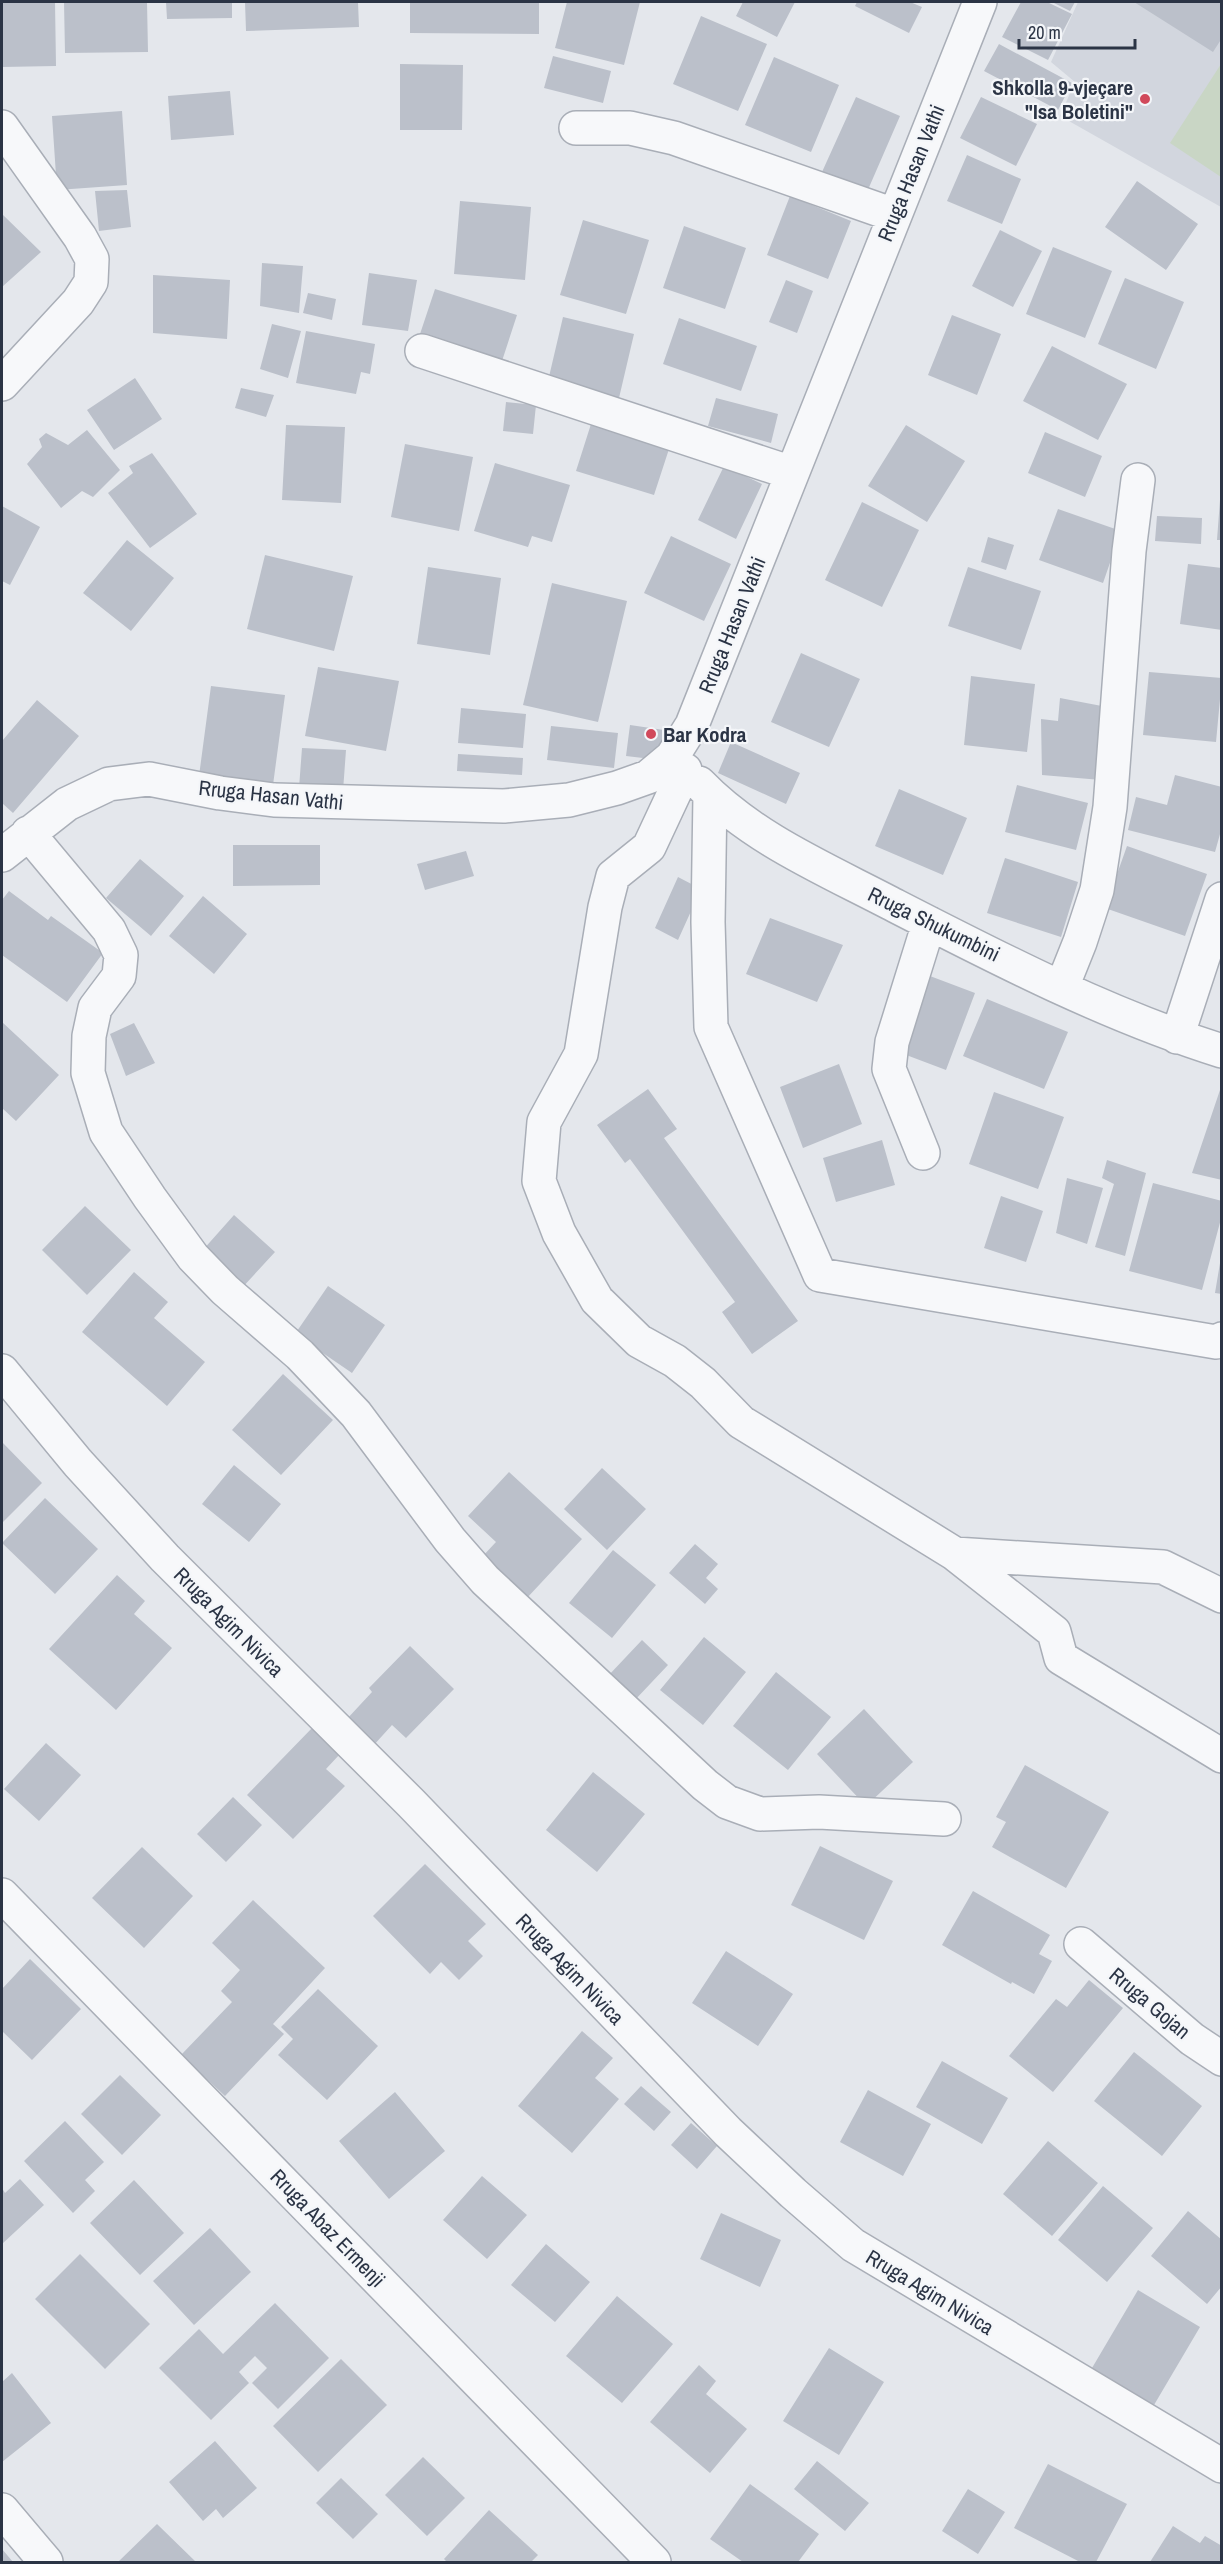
<svg xmlns="http://www.w3.org/2000/svg" width="1223" height="2564" viewBox="0 0 1223 2564" font-family="'Archivo Narrow',sans-serif">
<rect width="100%" height="100%" fill="#e4e7ec"/>
<!-- built -->
<path fill="#d2d6de" d="M1078,2H1221V207L1060,116L1075,82L1051,62Z"/>
<!-- green -->
<path fill="#c9d6c5" d="M1221,64V177L1170,143Z"/>
<!-- building -->
<path fill="#bbc0ca" d="M2,2H55L56,66L2,67Z
M64,2H147L148,52L65,53Z
M166,2H232V18L167,19Z
M245,2H358L359,27L246,31Z
M410,2H539V34L410,33Z
M567,2H640L624,65L555,48Z
M743,2H795L777,37L736,16Z
M857,2H910L922,7L909,33L855,6Z
M1021,2H1047L1072,14L1048,60L1002,37Z
M1052,2H1075L1070,11Z
M1134,2H1222V38L1213,52Z
M701,16L767,44L738,111L673,84Z
M999,44L1072,83L1058,110L984,71Z
M553,56L611,71L603,103L544,88Z
M774,57L839,85L811,152L745,125Z
M400,64L463,65L462,130H400Z
M230,91L234,135L171,140L168,96Z
M856,97L900,116L867,192L822,172Z
M981,97L1037,124L1016,166L960,138Z
M122,111L127,185L57,190L52,116Z
M967,155L1021,179L1002,224L947,201Z
M1137,181L1198,224L1166,270L1105,227Z
M127,190L131,227L99,231L95,191Z
M790,196L851,221L828,279L767,255Z
M460,201L531,207L525,280L454,274Z
M2,214L41,252L2,287Z
M583,220L649,240L626,314L560,295Z
M684,226L746,248L725,309L663,288Z
M1000,230L1042,251L1013,307L972,286Z
M1053,247L1112,271L1085,338L1026,314Z
M262,263L303,266L299,313L260,306Z
M369,273L417,280L408,331L362,325Z
M153,275L230,280L227,339L153,333Z
M1125,278L1184,302L1156,369L1098,344Z
M786,280L813,291L797,333L769,322Z
M435,289L517,315L502,361L420,334Z
M308,293L336,299L332,320L303,313Z
M952,315L1001,334L977,395L928,375Z
M563,317L634,334L619,398L548,381Z
M679,318L757,346L741,391L663,364Z
M272,324L301,331L288,378L260,369Z
M306,331L375,344L370,374L361,372L356,394L296,383Z
M1052,346L1127,384L1098,440L1023,401Z
M135,378L162,419L114,450L87,410Z
M241,388L274,395L266,417L235,408Z
M716,398L778,414L771,443L708,426Z
M506,402L536,405L533,434L503,431Z
M591,424L669,449L654,495L576,471Z
M286,425L345,427L341,503L282,500Z
M906,425L965,461L927,522L868,486Z
M87,430L120,470L93,497L82,491L61,508L27,464L42,447L39,439L46,433L68,445Z
M1045,432L1102,456L1085,497L1028,473Z
M405,444L473,457L459,531L391,517Z
M152,453L197,514L150,548L108,493L133,473L129,466Z
M495,463L570,485L552,542L532,536L528,547L474,531Z
M724,466L762,484L736,539L698,520Z
M1220,500H1222V540H1217Z
M862,502L919,530L882,607L825,580Z
M2,506L40,527L10,585L2,581Z
M1058,509L1121,531L1103,583L1039,560Z
M1157,516L1202,518L1201,544L1155,541Z
M671,536L731,564L704,621L644,593Z
M988,537L1014,545L1006,570L981,562Z
M127,540L174,578L131,631L83,593Z
M265,555L353,576L334,651L247,629Z
M1188,564L1222,568V630L1180,624Z
M428,567L501,578L490,655L417,644Z
M968,567L1041,591L1021,650L948,626Z
M552,583L627,601L598,722L523,705Z
M801,653L860,679L829,747L771,722Z
M318,667L399,681L386,751L305,736Z
M1149,672L1222,678L1216,742L1143,735Z
M971,676L1035,684L1027,752L964,745Z
M211,686L285,695L273,785L199,776Z
M1060,698L1107,707L1101,780L1042,775L1041,719L1058,721Z
M37,700L79,736L13,813L2,803V741Z
M461,708L526,714L523,748L458,743Z
M630,725L664,730L660,760L626,756Z
M551,726L618,733L614,768L547,760Z
M731,742L800,773L786,804L718,773Z
M302,748L346,750L343,791L299,788Z
M458,754L523,758L522,775L457,771Z
M1175,775L1222,787V827L1215,852L1128,830L1136,797L1167,805Z
M1017,785L1088,803L1076,850L1005,832Z
M899,789L967,818L943,875L875,846Z
M233,845H320V885L233,886Z
M1127,846L1207,874L1185,936L1105,908Z
M466,851L474,876L425,890L417,864Z
M1005,858L1078,882L1061,937L987,913Z
M140,859L184,896L151,936L106,898Z
M678,877L701,889L678,940L655,928Z
M9,891L48,920L51,916L103,953L67,1002L2,955V900Z
M203,896L247,934L214,974L169,936Z
M770,918L843,945L817,1002L746,974Z
M922,973L975,993L946,1070L893,1050Z
M987,999L1068,1032L1044,1089L963,1056Z
M2,1022L59,1075L16,1121L2,1108Z
M134,1023L155,1063L126,1076L110,1034Z
M839,1064L862,1124L803,1148L780,1087Z
M1221,1087H1222V1180L1192,1173Z
M648,1089L677,1129L664,1138L798,1321L752,1354L722,1312L735,1302L630,1159L625,1163L597,1125Z
M994,1092L1064,1117L1038,1189L969,1164Z
M882,1140L895,1185L836,1202L823,1158Z
M1107,1160L1146,1173L1125,1256L1095,1247L1114,1184L1102,1178Z
M1067,1178L1103,1188L1087,1244L1056,1233Z
M1153,1183L1222,1201V1215L1202,1290L1129,1271Z
M1001,1196L1043,1211L1026,1262L984,1248Z
M85,1206L131,1250L87,1295L42,1250Z
M234,1215L275,1252L240,1290L202,1251Z
M1220,1263H1222V1294L1215,1293Z
M134,1272L168,1302L154,1318L205,1362L167,1406L82,1332Z
M328,1286L385,1325L352,1373L295,1334Z
M283,1374L333,1420L281,1475L232,1430Z
M2,1442L42,1483L2,1523Z
M234,1465L281,1504L249,1542L202,1504Z
M602,1468L646,1509L607,1550L564,1509Z
M509,1472L582,1539L526,1599L481,1558L496,1542L468,1516Z
M45,1498L98,1549L55,1594L2,1543Z
M695,1544L718,1564L706,1578L718,1589L705,1604L669,1573Z
M613,1550L656,1585L612,1638L569,1603Z
M117,1575L145,1601L134,1614L172,1648L116,1710L49,1649Z
M704,1637L746,1672L703,1725L660,1690Z
M642,1640L668,1665L634,1701L608,1676Z
M410,1646L454,1689L406,1738L392,1725L373,1746L346,1720L372,1692L369,1688Z
M776,1672L831,1717L788,1770L733,1726Z
M864,1709L913,1762L866,1806L817,1754Z
M313,1727L340,1754L326,1769L345,1786L293,1839L247,1795Z
M46,1743L81,1775L39,1821L4,1789Z
M1025,1765L1109,1812L1066,1888L992,1847L1006,1822L996,1817Z
M593,1772L645,1814L597,1872L546,1830Z
M233,1797L262,1825L226,1862L197,1834Z
M820,1846L893,1881L864,1940L791,1905Z
M142,1847L193,1896L144,1948L92,1898Z
M425,1864L486,1924L468,1941L483,1956L459,1980L441,1962L430,1974L373,1916Z
M973,1891L1050,1935L1039,1954L1052,1961L1034,1994L1012,1982L1011,1984L942,1945Z
M253,1900L325,1968L273,2024L284,2034L225,2096L181,2055L232,2002L221,1991L240,1970L212,1943Z
M726,1951L793,1994L758,2046L692,2003Z
M30,1959L81,2009L32,2060L2,2031V1989Z
M1089,1980L1123,2008L1053,2092L1009,2056L1056,1999L1067,2007Z
M318,1989L378,2046L327,2100L278,2055L293,2039L281,2027Z
M582,2031L613,2058L595,2078L619,2099L572,2153L518,2106Z
M1134,2052L1202,2106L1162,2156L1094,2101Z
M942,2061L1008,2098L982,2144L916,2107Z
M120,2075L161,2115L122,2155L81,2114Z
M641,2086L671,2112L654,2131L624,2104Z
M868,2090L931,2124L903,2176L840,2142Z
M395,2092L445,2151L389,2199L339,2141Z
M65,2121L104,2162L85,2180L95,2191L73,2213L24,2161Z
M691,2123L717,2146L697,2169L671,2145Z
M1048,2141L1098,2183L1052,2236L1003,2194Z
M482,2176L527,2215L487,2259L443,2220Z
M20,2179L44,2205L2,2244V2188L5,2193Z
M134,2180L184,2233L140,2275L90,2223Z
M1103,2186L1153,2228L1107,2282L1058,2240Z
M1188,2211L1222,2240V2286L1207,2304L1151,2256Z
M721,2213L781,2240L760,2287L700,2259Z
M210,2228L251,2272L194,2325L153,2281Z
M546,2244L590,2282L555,2322L511,2285Z
M80,2254L150,2324L105,2369L35,2299Z
M1138,2290L1200,2327L1154,2405L1092,2368Z
M617,2296L673,2344L622,2403L566,2356Z
M275,2303L329,2358L278,2409L252,2383L267,2368L255,2356L239,2372L249,2383L211,2420L159,2368L199,2329L223,2354Z
M829,2348L884,2382L839,2455L783,2421Z
M341,2359L387,2405L318,2472L273,2426Z
M699,2365L716,2381L706,2394L747,2429L710,2473L650,2422Z
M12,2373L51,2423L2,2462V2382Z
M215,2441L257,2488L223,2518L216,2509L203,2521L169,2482Z
M423,2457L465,2498L427,2536L385,2495Z
M817,2461L869,2503L845,2531L794,2489Z
M1048,2464L1127,2504L1096,2562H1080L1014,2528Z
M341,2478L378,2514L353,2539L316,2503Z
M750,2484L819,2534L798,2562H743L710,2539Z
M968,2489L1005,2512L978,2554L942,2531Z
M489,2510L538,2555L531,2562H447L444,2559Z
M157,2524L196,2562H118Z
M1173,2526L1200,2543L1205,2536L1222,2546V2562H1150Z
M2,2549L13,2562H2Z"/>
<g fill="none" stroke-linecap="round" stroke-linejoin="round">
<!-- minor casing -->
<g stroke="#a9aeb7" stroke-width="36">
<path id="minor" d="M2,127L80,237L92,259L91,282L78,302L2,384
M576,128H630L674,138L894,215
M422,351L792,473
M685,770L649,847L613,876L605,907L581,1054L544,1122L539,1181L559,1233L597,1300L639,1341L675,1361L703,1383L741,1422L955,1554L1163,1567L1222,1596
M699,783C752,838 823,868 890,903C997,958 1107,1015 1222,1051
M710,795L708,922L711,1027L820,1275L1216,1342L1222,1339
M28,833L109,930L121,955L119,976L95,1008L89,1036L88,1073L106,1132L150,1198L193,1257L225,1290L300,1355L356,1414L450,1540L485,1580L705,1785L727,1802L760,1814L819,1812L944,1819
M2,855L67,804L109,784L149,779L220,793L274,800L504,806L569,800L617,788L648,777L672,757L692,725L980,2
M1062,987L1080,942L1097,890L1110,807L1129,551L1138,480
M1177,1037L1222,899
M923,1153L889,1069L892,1042L929,923
M2,1371L78,1463L165,1558L411,1803L728,2132L793,2193L853,2245L1222,2466
M955,1554L1054,1632L1061,1658L1222,1756
M2,1895L654,2562
M1081,1944L1192,2039L1222,2059
M2,2510L46,2562"/>
</g>
<!-- minor -->
<use href="#minor" stroke="#f7f8fa" stroke-width="33"/>
</g>
<!-- markers -->
<g fill="#d1495b" stroke="#f4f6f9" stroke-width="2">
<circle cx="1145" cy="99" r="6"/>
<circle cx="651" cy="734" r="6"/>
</g>
<g text-anchor="middle" dominant-baseline="central" stroke-width="4.5" stroke-linejoin="round" paint-order="stroke">
<!-- poi labels -->
<g font-size="21" font-weight="bold" fill="#2b3445" stroke="#f4f6f9" text-anchor="end">
<text x="1133" y="87">Shkolla 9-vjeçare<tspan x="1133" dy="24">"Isa Boletini"</tspan></text>
<text x="663" y="734" text-anchor="start">Bar Kodra</text>
</g>
<!-- street labels -->
<g font-size="21" fill="#2b3445" stroke="#f4f6f9">
<text transform="translate(911 173) rotate(-68)">Rruga Hasan Vathi</text>
<text transform="translate(732 625) rotate(-68)">Rruga Hasan Vathi</text>
<text transform="translate(271 795) rotate(6)">Rruga Hasan Vathi</text>
<text transform="translate(934 924) rotate(26)">Rruga Shukumbini</text>
<text transform="translate(229 1622) rotate(45)">Rruga Agim Nivica</text>
<text transform="translate(570 1969) rotate(46)">Rruga Agim Nivica</text>
<text transform="translate(1150 2003) rotate(40)">Rruga Gojan</text>
<text transform="translate(328 2228) rotate(46)">Rruga Abaz Ermenji</text>
<text transform="translate(930 2292) rotate(31)">Rruga Agim Nivica</text>
</g>
</g>
<!-- border -->
<rect width="1223" height="2564" fill="none" stroke="#2b3445" stroke-width="6"/>
<!-- scale -->
<path d="M1019 39v9h116v-9" fill="none" stroke="#2b3445" stroke-width="3"/>
<text x="1028" y="39" font-size="18" fill="#2b3445" stroke="#f4f6f9" stroke-width="4.5" paint-order="stroke">20 m</text>
</svg>
